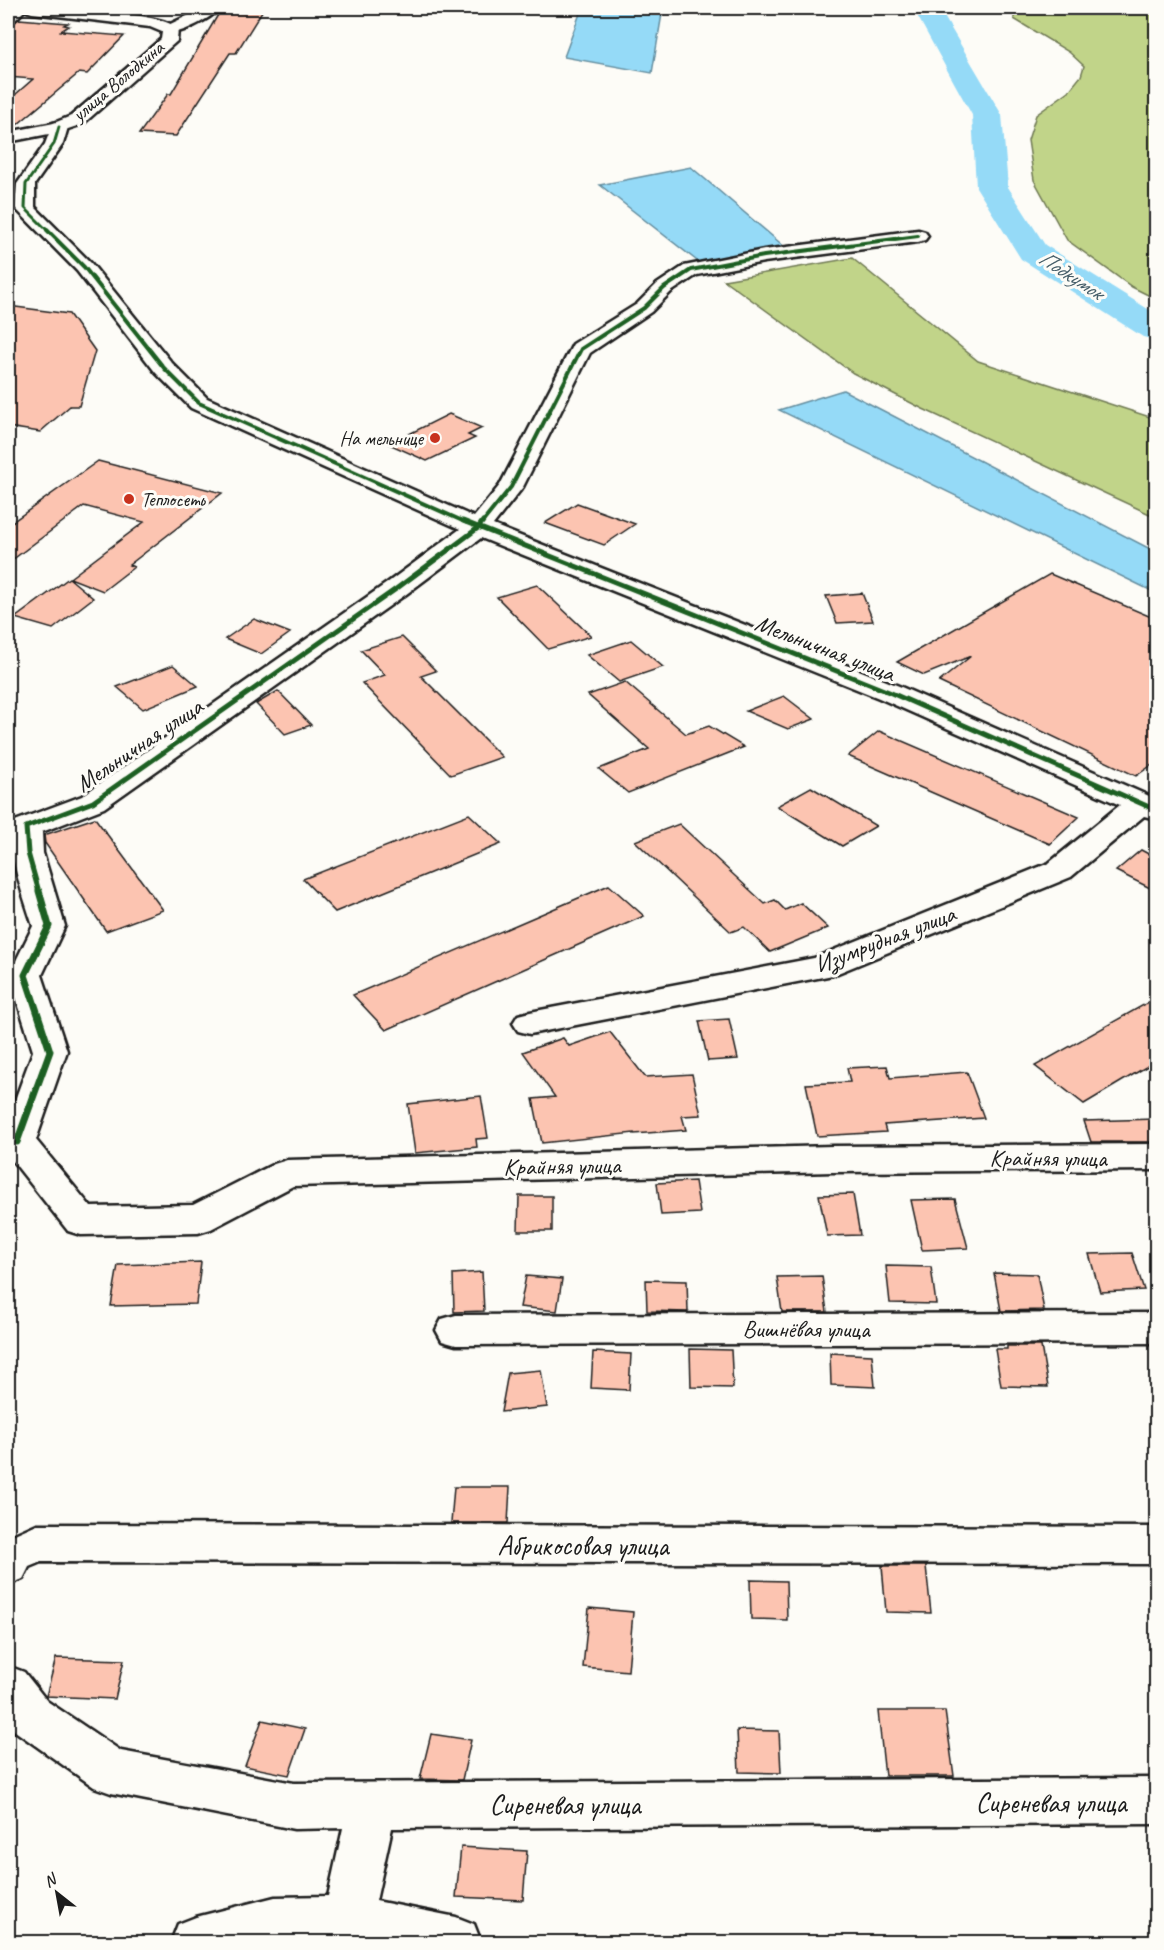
<svg xmlns="http://www.w3.org/2000/svg" width="1164" height="1950" viewBox="0 0 1164 1950" font-family="Caveat,sans-serif">
<rect width="100%" height="100%" fill="#fdfcf7"/>
<filter id="ink" filterUnits="userSpaceOnUse"><feTurbulence type="fractalNoise" baseFrequency=".0167" numOctaves="2"/><feDisplacementMap in="SourceGraphic" scale="12" xChannelSelector="R" yChannelSelector="G"/><feConvolveMatrix kernelMatrix="1 2 1 2 8 2 1 2 1" color-interpolation-filters="sRGB"/></filter>
<g filter="url(#ink)">
<!-- green -->
<path fill="#c1d489" stroke="#6e7852" stroke-width="1.5" d="M1014,8H1156V299L1132,287L1067,240L1034,180L1028,140L1036,115L1069,91L1081,76L1084,66L1069,52L1014,19Z
M852,258L978,361L1156,419V517L923,409L853,373L724,280Z"/>
<!-- water -->
<path fill="#95daf7" stroke="#658e9f" stroke-width="1.5" d="M582,8H663L652,73L564,57Z
M691,167L786,248L701,264L600,185Z
M843,390L1156,552V593L779,410Z"/>
<g fill="none" stroke-linecap="round" stroke-linejoin="round">
<!-- river -->
<path fill="#95daf7" fill-rule="evenodd" d="M913,8H939L1002,115L1008,187L1045,245L1156,314V340L1143,337L1021,259L976,187L972,115Z"/>
</g>
<!-- building -->
<path fill="#fcc4b1" stroke="#1c1c1c" stroke-width="1.5" d="M222,8H264L236,53H230L176,136L139,134L168,94H171Z
M19,19L68,23L64,25L69,26L61,31L124,36L87,74L79,73L12,129L8,130V101L33,79L8,77V25Z
M8,306L69,314L95,351L79,406H70L40,432L8,427Z
M449,414L482,428L468,435L475,438L427,461L389,444Z
M98,461L222,493L129,565L134,567L103,591L70,578L144,522L84,506L8,563V525Z
M577,503L635,524L604,545L545,523Z
M1050,574L1156,619V762L1136,776L939,682L971,656L924,675L897,662Z
M69,578L93,598L53,629L15,618Z
M537,585L591,636L548,649L497,597Z
M862,593L873,621L837,623L826,596Z
M254,619L290,633L261,654L225,639Z
M402,637L436,671L421,676L502,757L451,775L362,683L385,675L361,650Z
M631,640L663,667L619,682L587,655Z
M173,665L198,686L143,709L117,687Z
M625,682L686,734L709,726L744,747L628,793L599,769L649,749L588,695Z
M278,691L311,725L285,734L256,704Z
M784,696L814,719L788,729L746,711Z
M879,731L1079,817L1050,844L848,756Z
M811,787L876,826L842,846L777,806Z
M469,814L501,844L335,912L303,879Z
M95,818L163,910L106,931L45,843L44,835Z
M679,824L765,904L775,900L785,910L801,903L828,928L770,952L744,927L731,932L635,841Z
M1141,850L1156,858V891L1116,871Z
M609,885L644,916L386,1030L353,995Z
M1156,998V1061L1084,1104L1035,1066Z
M729,1019L738,1059L708,1061L699,1021Z
M610,1032L645,1077L692,1074L701,1115L682,1116L686,1130L634,1134V1133L542,1143L533,1099L555,1097L523,1052L563,1038L569,1046Z
M887,1066L890,1078L967,1072L984,1118L884,1125L886,1132L817,1136L806,1084L850,1082L847,1068Z
M481,1096L488,1138L476,1139L477,1147L415,1153L408,1104Z
M1156,1119V1142H1091L1084,1121Z
M695,1181L700,1213L661,1215L657,1183Z
M853,1194L860,1235L827,1236L819,1195Z
M519,1196H552V1231H518Z
M955,1199L968,1248L922,1250L911,1200Z
M1132,1253L1144,1290L1100,1292L1089,1254Z
M201,1262L196,1304L111,1306L118,1265Z
M886,1266L931,1267L936,1304L890,1303Z
M482,1272L484,1311L454,1312L453,1274Z
M994,1273L1037,1274L1044,1310L1001,1311Z
M526,1276L562,1279L557,1311L520,1307Z
M822,1276L827,1312H782L777,1277Z
M646,1280L687,1281L688,1312L647,1311Z
M1007,1346H1041L1048,1387L1001,1386L995,1349H1007Z
M690,1349L731,1350L733,1388L691,1387Z
M593,1352L631,1354L629,1390L591,1388Z
M830,1353L872,1355L875,1387L831,1385Z
M541,1370L547,1407L501,1412L508,1373Z
M454,1487H510L508,1523H451Z
M882,1566H926L931,1613L886,1612Z
M750,1580L786,1581L787,1620L751,1619Z
M589,1608L633,1612L628,1671L583,1667Z
M56,1658L124,1660L115,1699L46,1696Z
M878,1711H945L954,1776H885Z
M262,1720L305,1729L289,1775L245,1766Z
M737,1730L779,1731L781,1773L739,1772Z
M431,1734L471,1740L462,1780L420,1779Z
M461,1847L527,1851L523,1900L456,1897Z"/>
<g fill="none" stroke-linecap="round" stroke-linejoin="round">
<!-- street casing -->
<g stroke="#1c1c1c" stroke-width="5">
<path id="street" d="M10,8H27L14,21L8,23V10Z
M204,8H220C212,18 177,37 164,33L162,30L164,27Z
M59,122L65,123L68,127L63,144L35,184V207L91,263L172,363L207,398L474,517L500,485L573,344L637,304L657,284L684,266L764,250L918,230L925,232L928,236L925,240L918,242L764,262L697,275L671,292L651,312L590,353L523,487L493,525L899,686L1156,799V819L1144,816L1071,877L833,975L530,1034L518,1031L513,1023L518,1015L530,1012L814,958L1049,863L1120,805L879,698L481,538L405,595L104,808L42,832L43,853L65,926L42,975L67,1051L36,1140L91,1207L193,1205L274,1164L287,1160L833,1146L1156,1144V1170L833,1172L293,1186L211,1229L198,1233L81,1235L68,1231L8,1155V1119L33,1051L9,975L33,926C26,903 2,840 15,821L82,796L387,583L460,529L191,408L156,373L77,271L15,208L17,184L45,144L53,123Z
M1156,1313V1343L456,1345L442,1341L436,1330L442,1319L456,1315Z
M37,1524L1156,1527V1564L41,1562L29,1567L23,1579L8,1585V1537Z
M8,1666L24,1672L47,1701L121,1751L294,1783L1156,1778V1824L392,1828L376,1901L456,1917L474,1924L481,1942H171L178,1924L196,1917L275,1897L328,1896L343,1828L294,1829L111,1793L94,1787L15,1731L8,1722Z"/>
</g>
<!-- secondary casing -->
<g stroke="#1c1c1c" stroke-width="5">
<path id="secondary" d="M25,8C49,8 162,11 176,28C179,31 177,37 177,41L83,124L59,132L8,142V132L54,123L71,116L161,39L162,32L150,27L32,13L26,11Z"/>
</g>
<!-- street -->
<use href="#street" fill="#fdfcf7" fill-rule="evenodd"/>
<!-- secondary -->
<use href="#secondary" fill="#fdfcf7" fill-rule="evenodd"/>
<!-- cycleway-far3 casing -->
<g stroke="#fdfcf7" stroke-width="5">
<path id="cycleway-far3" d="M48,231L25,208L26,184L54,144L59,127"/>
</g>
<!-- cycleway-far2 casing -->
<g stroke="#fdfcf7" stroke-width="6">
<path id="cycleway-far2" d="M47,230L84,267L164,368L199,403L467,523
M482,523L511,487L581,349L644,308L664,288L691,270L764,256L918,236"/>
</g>
<!-- cycleway-far1 casing -->
<g stroke="#fdfcf7" stroke-width="8">
<path id="cycleway-far1" d="M463,521L889,692L1156,810
M39,892L28,853L26,827L93,802L396,589L478,528L483,521"/>
</g>
<!-- cycleway casing -->
<g stroke="#fdfcf7" stroke-width="10">
<path id="cycleway" d="M17,1142L50,1051L25,975L49,926L39,891"/>
</g>
<!-- cycleway-far3 -->
<use href="#cycleway-far3" stroke="#1b5e20" stroke-width="3"/>
<!-- cycleway-far2 -->
<use href="#cycleway-far2" stroke="#1b5e20" stroke-width="4"/>
<!-- cycleway-far1 -->
<use href="#cycleway-far1" stroke="#1b5e20" stroke-width="5"/>
<!-- cycleway -->
<use href="#cycleway" stroke="#1b5e20" stroke-width="7"/>
</g>
</g>
<!-- markers -->
<g fill="#c8321e" stroke="#fdfcf7" stroke-width="2">
<circle cx="435" cy="438" r="6"/>
<circle cx="129" cy="499" r="6"/>
</g>
<g text-anchor="middle" dominant-baseline="central" stroke-width="6" stroke-linejoin="round" paint-order="stroke">
<!-- far-street labels -->
<g font-size="20" fill="#1c1c1c" stroke="#fdfcf7">
<text transform="translate(118 81) rotate(-40)">улица Володкина</text>
</g>
<!-- far-poi labels -->
<g font-size="20" fill="#1c1c1c" stroke="#fdfcf7" text-anchor="end">
<text x="423" y="438">На мельнице</text>
<text x="141" y="499" text-anchor="start">Теплосеть</text>
</g>
<!-- far-water labels -->
<g font-size="22" font-style="italic" fill="#465e69" stroke="#fdfcf7">
<text transform="translate(1071 275) rotate(33)">Подкумок</text>
</g>
<!-- street labels -->
<g font-size="24" fill="#1c1c1c" stroke="#fdfcf7">
<text transform="translate(825 648) rotate(21)">Мельничная улица</text>
<text transform="translate(139 745) rotate(-34)">Мельничная улица</text>
<text transform="translate(885 939) rotate(-21)">Изумрудная улица</text>
<text x="1048" y="1158">Крайняя улица</text>
<text transform="translate(562 1166) rotate(-1)">Крайняя улица</text>
<text x="806" y="1329">Вишнёвая улица</text>
</g>
<!-- near-street labels -->
<g font-size="28" fill="#1c1c1c" stroke="#fdfcf7">
<text x="583" y="1545">Абрикосовая улица</text>
<text x="1051" y="1802">Сиреневая улица</text>
<text x="565" y="1804">Сиреневая улица</text>
</g>
</g>
<!-- margin -->
<rect width="1164" height="1950" fill="none" stroke="#fdfcf7" stroke-width="30"/>
<rect x="15" y="15" width="1134" height="1920" fill="none" stroke="#1c1c1c" stroke-width="2" filter="url(#ink)"/>
<!-- north arrow -->
<g transform="translate(57 1893) rotate(329)" stroke="#fdfcf7" stroke-width="4.5" paint-order="stroke">
<path d="M0-4.5L10 22L0 15L-10 22Z" fill="#1c1c1c"/>
<text y="-9" font-size="16" font-weight="bold" text-anchor="middle" fill="#1c1c1c">N</text>
</g>
</svg>
